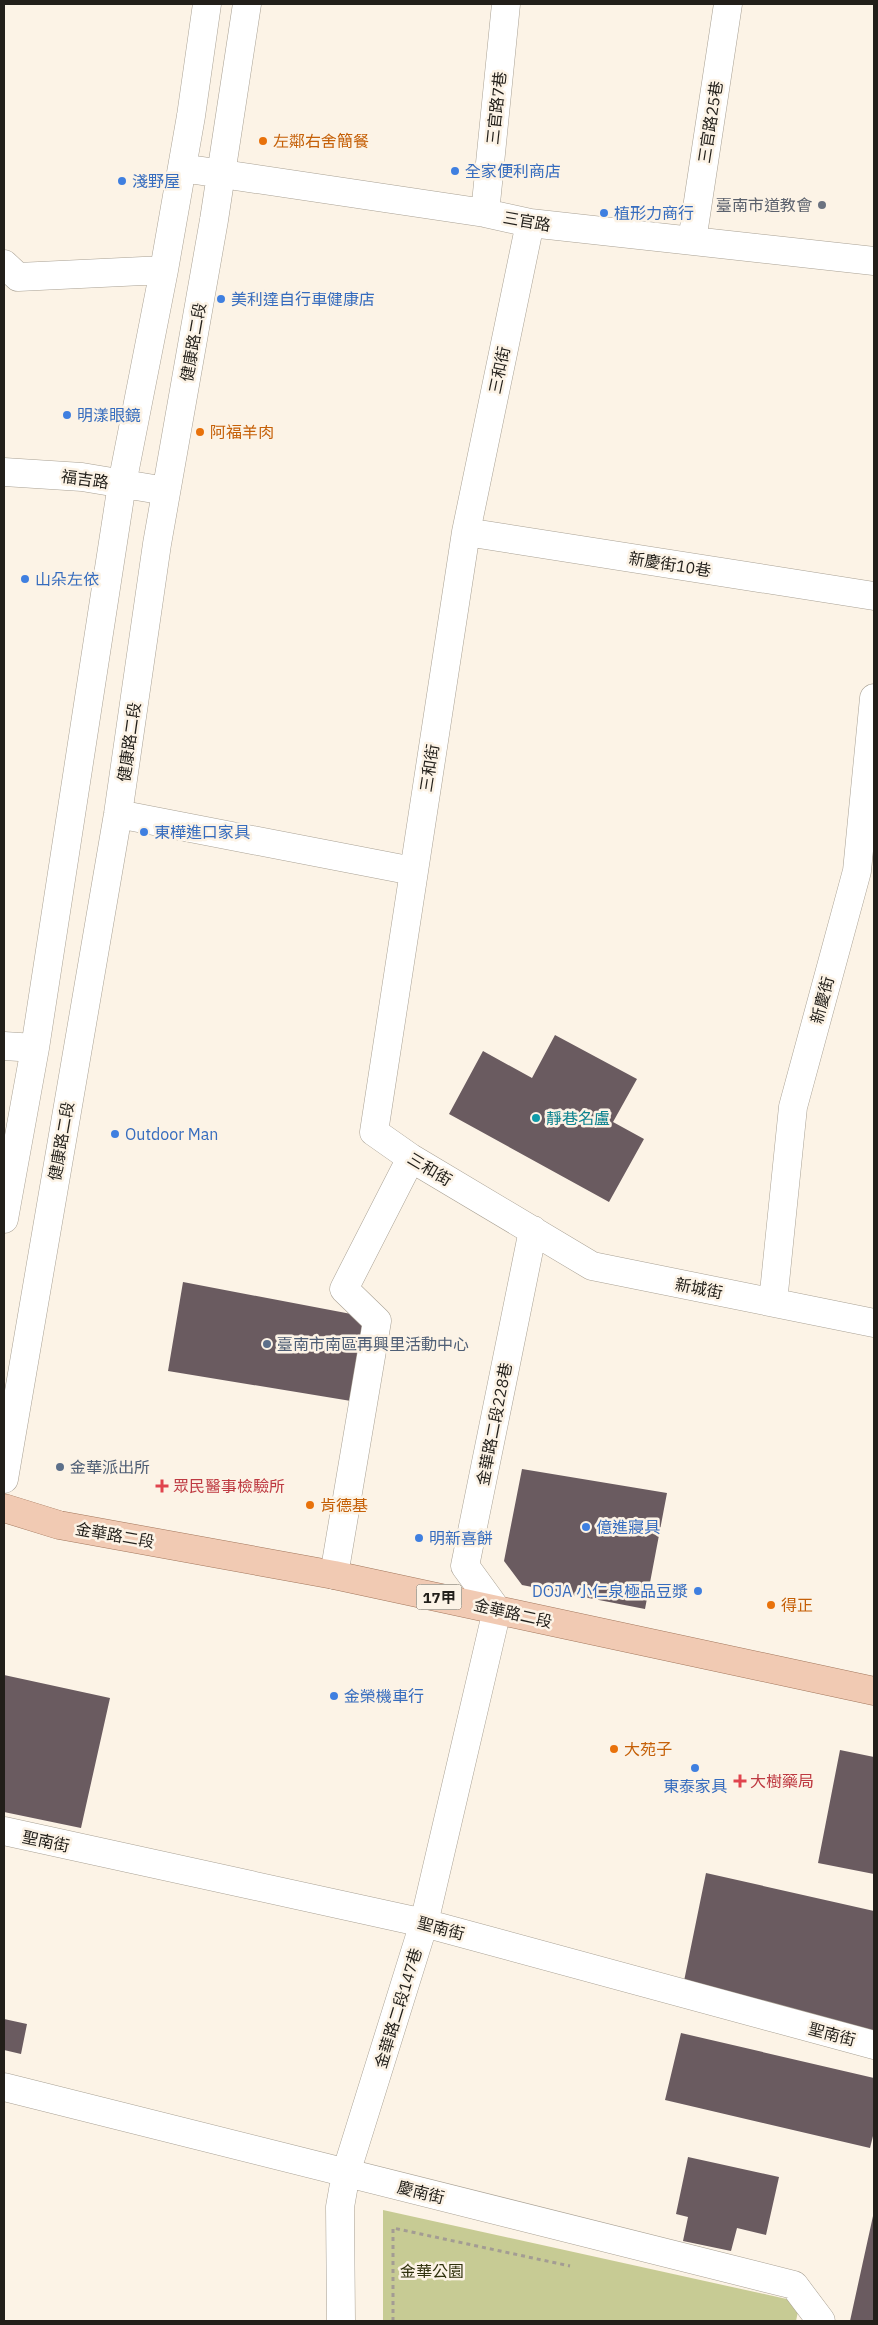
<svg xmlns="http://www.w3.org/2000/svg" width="878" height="2325" viewBox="0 0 878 2325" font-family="'IBM Plex Sans','Noto Sans TC',sans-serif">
<rect width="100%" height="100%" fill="#fcf3e6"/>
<!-- green -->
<path fill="#c7cb94" d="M383,2210L800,2302L796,2321H383Z"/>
<!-- building -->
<path fill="#6a5b60" d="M555,1035L637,1079L613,1122L644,1139L609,1202L449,1114L483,1051L532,1078Z
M183,1282L367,1317L351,1401L168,1371Z
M522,1469L667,1493L645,1609L522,1585L504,1561Z
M4,1675L110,1698L81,1828L4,1812Z
M840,1750L874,1757V1874L818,1863Z
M706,1873L874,1911V2033L683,1986Z
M4,2019L27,2024L21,2054L4,2050Z
M681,2033L874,2078V2132L870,2148L665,2100Z
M688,2157L779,2177L766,2235L737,2228L731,2251L683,2241L688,2217L676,2214Z
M873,2216L874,2321H850Z"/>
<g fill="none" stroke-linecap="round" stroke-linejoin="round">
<!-- minor casing -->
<g stroke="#a9a194" stroke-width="29">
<path id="minor" d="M182,168L485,213L530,223L874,261
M485,213L506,4
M530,223L466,532L374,1132L411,1158L592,1266L874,1323
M692,241L728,4
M4,264L18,277L164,270
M4,472L82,477L166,491
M466,532L874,596
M118,814L413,871
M4,1046L35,1048
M4,1219L35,1048L122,484L164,270L191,116L207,4
M773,1302L793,1107L857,871L874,698
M4,1479L118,814L157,544L214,220L247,4
M334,1575L377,1321L344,1289L411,1158
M4,1831L424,1923L874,2045
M4,2087L794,2285L821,2321
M341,2321L340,2207L346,2173L424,1923L497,1610L465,1566L533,1230"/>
</g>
<!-- major casing -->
<g stroke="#a2775d" stroke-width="29">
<path id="major" d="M4,1508L59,1525L334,1575L874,1691"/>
</g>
<!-- path -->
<path stroke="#a39c93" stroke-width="3" stroke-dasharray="4 4" stroke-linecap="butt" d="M393,2321V2228L570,2266"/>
<!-- minor -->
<use href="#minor" stroke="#fff" stroke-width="28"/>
<!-- major -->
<use href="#major" stroke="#f1cab3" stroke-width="28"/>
</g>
<!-- markers -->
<g fill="#e8710a" stroke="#fcf3e6" stroke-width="2">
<circle cx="263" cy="141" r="5"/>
<circle cx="200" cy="432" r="5"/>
<circle cx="310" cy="1505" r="5"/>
<circle cx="771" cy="1605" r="5"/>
<circle cx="614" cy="1749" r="5"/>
</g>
<g fill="#3f7fe0" stroke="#fcf3e6" stroke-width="2">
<circle cx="455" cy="171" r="5"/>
<circle cx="122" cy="181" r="5"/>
<circle cx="604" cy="213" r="5"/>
<circle cx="221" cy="299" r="5"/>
<circle cx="67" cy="415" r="5"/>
<circle cx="25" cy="579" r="5"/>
<circle cx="144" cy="832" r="5"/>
<circle cx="115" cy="1134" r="5"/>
<circle cx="586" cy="1527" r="5"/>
<circle cx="419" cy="1538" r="5"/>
<circle cx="698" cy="1591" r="5"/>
<circle cx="334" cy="1696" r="5"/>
<circle cx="695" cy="1768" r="5"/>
</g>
<circle fill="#6b7280" stroke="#fcf3e6" stroke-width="2" cx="822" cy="205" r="5"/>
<circle fill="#0f9aa8" stroke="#fcf3e6" stroke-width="2" cx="536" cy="1118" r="5"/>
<g fill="#5c6f8a" stroke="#fcf3e6" stroke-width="2">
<circle cx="267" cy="1344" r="5"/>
<circle cx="60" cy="1467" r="5"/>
</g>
<g fill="#e0444e" stroke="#fcf3e6" stroke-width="2">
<path d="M159.5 1478.5h5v5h5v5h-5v5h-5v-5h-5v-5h5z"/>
<path d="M737.5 1773.5h5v5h5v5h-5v5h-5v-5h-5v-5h5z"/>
</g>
<g text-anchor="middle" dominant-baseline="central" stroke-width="5" stroke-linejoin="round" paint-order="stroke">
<!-- shield labels -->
<rect fill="#fcf3e6" stroke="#635f57" stroke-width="1" x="416.5" y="1584.5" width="45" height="25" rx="4"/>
<g font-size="15" font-weight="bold" fill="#221f1a">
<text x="439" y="1597">17甲</text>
</g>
<!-- street labels -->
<g font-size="16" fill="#221f1a" stroke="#fcf3e6">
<text transform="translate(496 108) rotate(-84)">三官路7巷</text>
<text transform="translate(710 122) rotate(-81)">三官路25巷</text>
<text transform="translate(527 221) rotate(10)">三官路</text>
<text transform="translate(193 342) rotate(-80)">健康路二段</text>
<text transform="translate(499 370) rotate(-78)">三和街</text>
<text transform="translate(85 479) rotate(8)">福吉路</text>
<text transform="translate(670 564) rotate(9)">新慶街10巷</text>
<text transform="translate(129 742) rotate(-82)">健康路二段</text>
<text transform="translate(429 768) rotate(-81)">三和街</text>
<text transform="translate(822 1000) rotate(-75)">新慶街</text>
<text transform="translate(61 1141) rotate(-80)">健康路二段</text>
<text transform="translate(430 1169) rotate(31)">三和街</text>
<text transform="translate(699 1288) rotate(11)">新城街</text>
<text transform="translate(494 1424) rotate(-79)">金華路二段228巷</text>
<text transform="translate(115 1535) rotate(10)">金華路二段</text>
<text transform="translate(513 1613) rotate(13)">金華路二段</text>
<text transform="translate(46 1841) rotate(12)">聖南街</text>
<text transform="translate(441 1928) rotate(15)">聖南街</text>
<text transform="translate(398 2008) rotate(-73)">金華路二段147巷</text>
<text transform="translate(832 2034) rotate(15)">聖南街</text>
<text transform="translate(421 2192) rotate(14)">慶南街</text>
</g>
<!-- food labels -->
<g font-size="16" fill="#c56008" stroke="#fcf3e6" text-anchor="start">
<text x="273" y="141">左鄰右舍簡餐</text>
<text x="210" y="432">阿福羊肉</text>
<text x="320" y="1505">肯德基</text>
<text x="781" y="1605">得正</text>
<text x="624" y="1749">大苑子</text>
</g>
<!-- shop labels -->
<g font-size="16" fill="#366cbe" stroke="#fcf3e6" text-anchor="start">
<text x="465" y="171">全家便利商店</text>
<text x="132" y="181">淺野屋</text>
<text x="614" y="213">植形力商行</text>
<text x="231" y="299">美利達自行車健康店</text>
<text x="77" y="415">明漾眼鏡</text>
<text x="35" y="579">山朵左依</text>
<text x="154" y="832">東樺進口家具</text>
<text x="125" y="1134">Outdoor Man</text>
<text x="596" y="1527">億進寢具</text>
<text x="429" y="1538">明新喜餅</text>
<text x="688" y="1591" text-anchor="end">DOJA 小仁泉極品豆漿</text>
<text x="344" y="1696">金榮機車行</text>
<text x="695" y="1786" text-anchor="middle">東泰家具</text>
</g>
<!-- worship labels -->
<g font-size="16" fill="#5b616d" stroke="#fcf3e6" text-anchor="end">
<text x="812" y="205">臺南市道教會</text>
</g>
<!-- culture labels -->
<g font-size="16" fill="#0d838f" stroke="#fcf3e6" text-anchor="start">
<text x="546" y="1118">靜巷名盧</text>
</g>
<!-- service labels -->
<g font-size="16" fill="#4e5e75" stroke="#fcf3e6" text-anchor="start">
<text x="277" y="1344">臺南市南區再興里活動中心</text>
<text x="70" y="1467">金華派出所</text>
</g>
<!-- health labels -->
<g font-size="16" fill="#be3a42" stroke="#fcf3e6" text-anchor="start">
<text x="173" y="1486">眾民醫事檢驗所</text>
<text x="750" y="1781">大樹藥局</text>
</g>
<!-- park labels -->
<g font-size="16" fill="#30320d" stroke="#fcf3e6">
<text x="432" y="2271">金華公園</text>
</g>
</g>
<!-- border -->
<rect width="878" height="2325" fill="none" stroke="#221f1a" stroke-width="10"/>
</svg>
